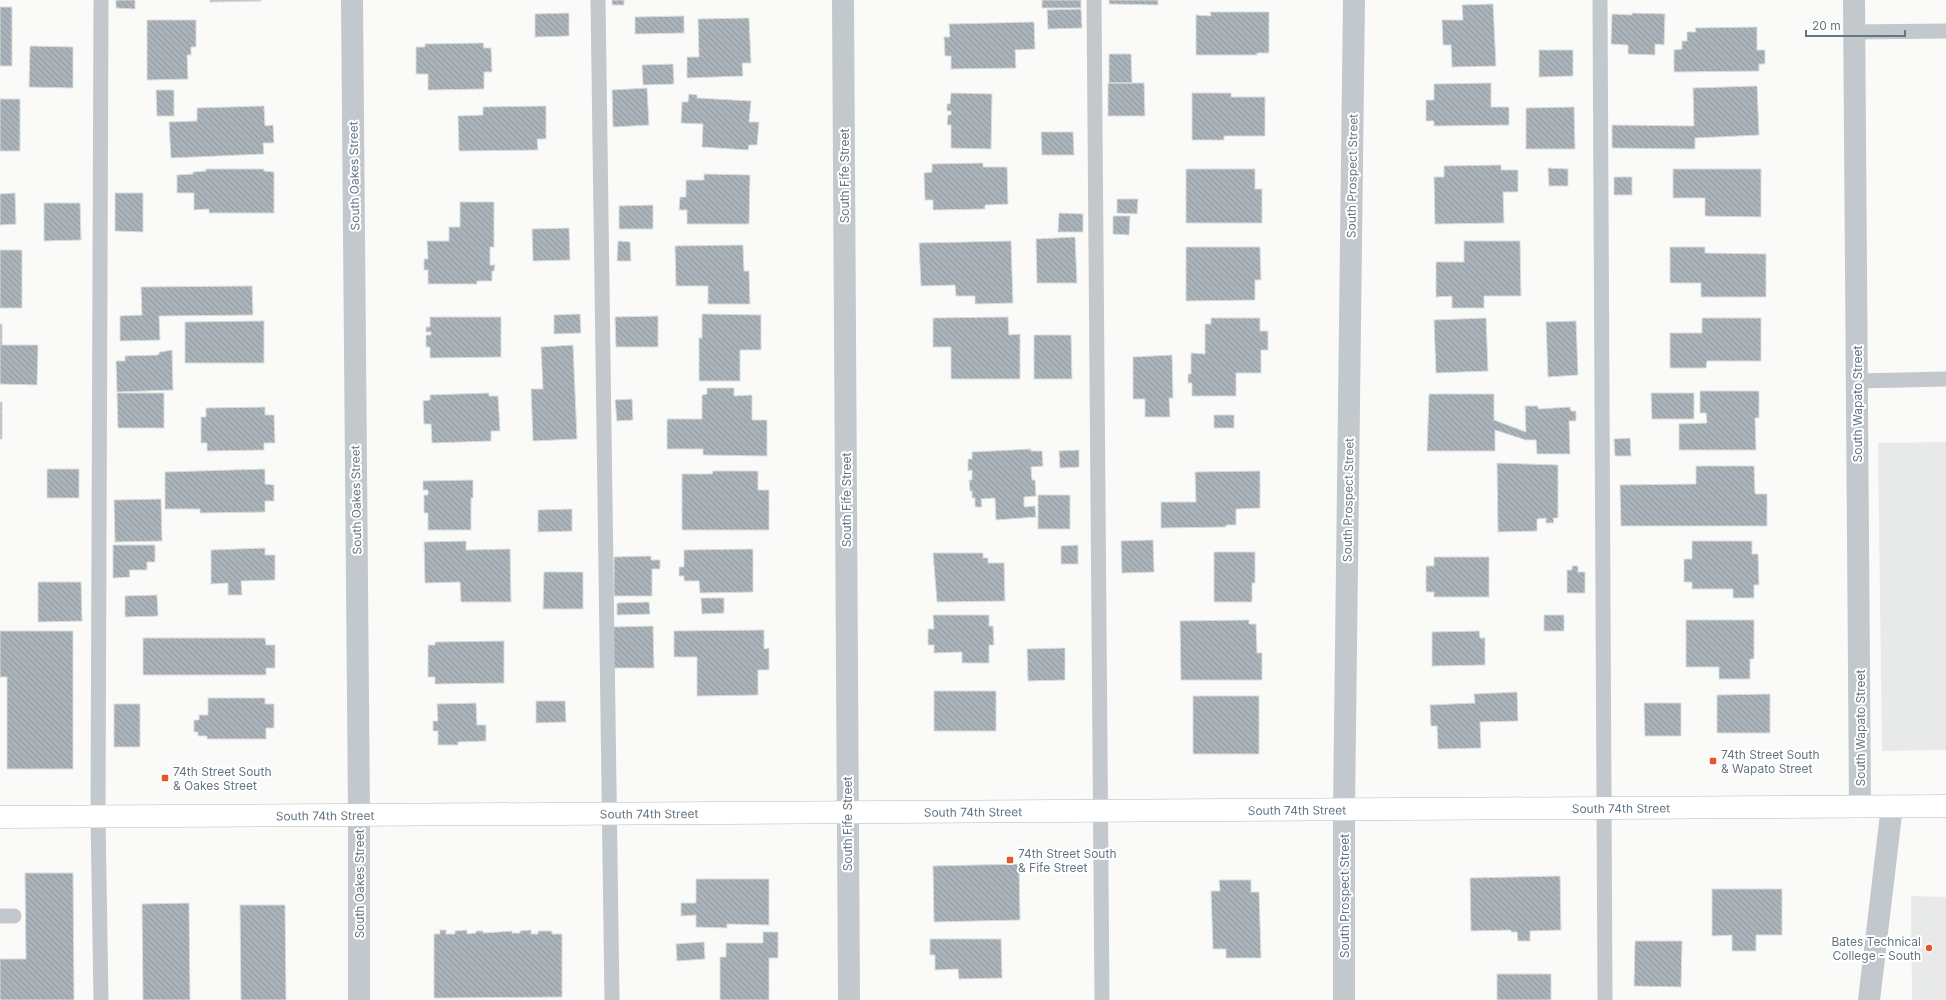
<svg xmlns="http://www.w3.org/2000/svg" width="1946" height="1000" viewBox="0 0 1946 1000" font-family="Inter,sans-serif">
<defs>
<pattern id="building-back-hatch" width="6" height="6" patternUnits="userSpaceOnUse"><rect width="6" height="6" fill="#aab3b9"/><path d="M-1 5l2 2M0 0l6 6M5-1l2 2" fill="none" stroke="#8e969c"/></pattern>
</defs>
<rect width="100%" height="100%" fill="#fafaf8"/>
<!-- built -->
<path fill="#e8e9e9" d="M1946,442V750L1882,751L1878,443Z
M1911,896L1946,897V1000H1912Z"/>
<!-- building -->
<path fill="url(#building-back-hatch)" stroke="#dcdcda" d="M116,0H135V9L116,8Z
M210,0H261V1L210,2Z
M612,0H624V5H612Z
M1042,0H1081V8H1042Z
M1109,0H1158V5L1109,4Z
M1493,4L1496,66L1452,67L1451,45H1443L1442,20H1463L1462,5Z
M0,7H12V66H0Z
M1081,9L1082,28L1048,29L1047,10Z
M1210,12H1269V53H1257V55H1196V15L1211,16Z
M569,13V36L535,37V14Z
M1632,13L1665,14L1664,45L1655,44V55L1628,54V45L1611,44L1612,14L1632,15Z
M684,16V33L635,34V17Z
M749,18L751,63H742L743,76L687,78V57H699L698,19Z
M147,20H196V47H191V55H187L188,79L147,80Z
M1034,22L1035,49L1015,50L1016,68L951,69V56H945L944,37H950L949,24Z
M1757,27V50H1765V64H1759V71L1674,72V50L1682,49V41H1687V32H1696L1695,28Z
M483,43L484,48H491L492,72H484V89L428,90V74H416V47H425V44Z
M30,46L73,47V88L29,87Z
M1539,50H1573V76L1539,77Z
M1109,54H1131L1132,83H1109Z
M673,64L674,84L643,85L642,65Z
M1108,83H1144L1145,116H1108Z
M1491,83V107H1509V125L1434,126V121H1426V100H1434V84Z
M1757,86L1759,135L1695,138V149L1612,148V125L1694,126L1693,88Z
M647,88L649,125L613,127L612,90Z
M156,90H174V116H157Z
M951,93L992,94L991,149L951,148V125H947L948,115H951V111H947V104H950Z
M1192,93H1231V97H1265V136H1224V140H1192Z
M689,94L697,95V98L751,101L749,122H759L757,145H749L748,150L702,147L703,124L681,123L682,102H688Z
M0,99H20V151H0Z
M264,106L265,126L273,125L274,143H263L264,154L171,158L169,122L197,121V108Z
M546,106V139H537L538,150L459,151L458,116L483,115V107Z
M1574,107L1575,149H1526V108Z
M1041,132H1073L1074,155H1042Z
M983,163V167H1007L1008,204L985,205V209L933,210V200H925L924,173L932,172V164Z
M1501,165V170H1518V192H1503L1504,223L1435,224L1434,177H1444V166Z
M1548,168L1568,169V186H1549Z
M206,169H264V171L274,172V213H209V209L194,210V193H177V175L193,174V172L206,171Z
M1186,169H1255V189H1262V223H1186Z
M1673,169H1761V217L1705,216V198H1673Z
M704,174L750,175L749,224H687V210H679L680,197H686V180H704Z
M1614,177H1632V195H1614Z
M15,193L16,224L0,225V194Z
M115,193H143V232L115,231Z
M1117,199H1138L1137,214L1117,213Z
M460,202H494V247H490V265H495L494,271H492V281H477V284H428V270H424V259H428L427,241H449V227H460Z
M44,203H80L81,240L44,241Z
M653,205V229H619V206Z
M1059,213L1083,214V232H1058Z
M1113,216H1130L1129,235L1113,234Z
M569,228L570,260L533,261L532,229Z
M1075,237L1077,283H1037L1036,239Z
M618,241L630,242L631,261H617Z
M1011,241L1013,303L975,304V296H956L955,285L921,286L919,243Z
M1464,241H1520L1521,296H1484V308H1452V296L1436,297V262H1464Z
M743,245L744,271H749L750,304H708V286H676L675,246Z
M1186,247H1260L1261,280H1255V300L1186,301Z
M1670,247H1705V253L1766,254V297H1701V283H1670Z
M0,250H22V308H0Z
M252,286L253,315L159,316L160,340L120,341V316L142,315L141,287Z
M580,314L581,333L554,334V315Z
M702,314L761,315V350H740V381H699V338H702Z
M658,316V347H616L615,317Z
M430,317H501V357L430,358V347H426V335H431V332H426V327H430Z
M1008,317L1009,335L1020,334V379H951V347H933V318Z
M1211,318H1260V331H1268V350H1261V373H1236V396H1192V383H1188V374H1191V353L1205,354V324H1211Z
M1486,318L1488,371L1436,373L1434,320Z
M1702,318H1761V361H1707L1706,368H1670V333H1702Z
M264,321V363H185V322Z
M1576,321L1578,375L1548,377L1546,322Z
M0,324H2V345H38L37,385L0,384Z
M1034,335H1071L1072,379H1034Z
M573,345L577,439L533,441L531,389H543L541,347Z
M172,350L173,390L117,392L116,361H125V356L158,355L160,352Z
M1172,355L1173,398H1169L1170,417H1145V399H1133V357Z
M707,388H734V396L752,395V420H767V456L703,455V449H667V419H702V395L707,394Z
M1700,391H1759V418H1755L1756,450H1679V424L1707,423L1706,413H1700Z
M117,393H164V428H118Z
M489,393V396H498L500,431H491V441L432,443L431,424H424L423,401L430,400V395Z
M1651,393H1694V419H1652Z
M1429,394H1494V420L1526,432L1525,406H1538V409L1570,407L1571,411H1576V421H1569L1570,454H1537L1536,440H1526L1495,430V451H1427Z
M632,399L633,420L617,421L615,400Z
M0,402H2V439H0Z
M265,407V415H274L275,443H264V450L207,451V443H201V417H206V408Z
M1214,415H1234V428H1214Z
M1630,438L1631,456H1615L1614,439Z
M1031,449V451H1042L1043,466L1031,467L1032,480H1035L1036,496L1024,497V507L1035,506L1036,517L996,520L995,498L981,499L982,507H975V498H972V491H970L969,480H972V470L968,471V459H972V452Z
M1079,450V467L1060,468L1059,451Z
M1497,463L1558,465V518H1553L1554,523H1546V518L1537,519V531L1498,532Z
M1696,466H1754L1755,494H1767V526H1621L1620,485L1696,484Z
M47,469H79V498H47Z
M265,469V484L274,485V501H265V512L200,513V509H165V472Z
M713,471H758V490H769V530H682V474H712Z
M1260,471V508L1236,509V525H1226V527L1161,528V502H1196L1195,472Z
M473,480V498H471V530H428V513H424V495H428V490H423V481Z
M1038,495H1070V529H1038Z
M161,499L162,541L115,542L114,500Z
M572,509V531L538,532V510Z
M1153,540L1154,572L1122,573L1121,541Z
M466,541V550L510,549L511,602H461L460,582L425,583L424,542Z
M1692,541H1752V554H1758L1759,585H1754V598H1733V589H1692V582H1684V559H1692Z
M113,545H155V562H147V570H129L130,577L113,578Z
M1078,545V564H1061V546Z
M265,548V555H275V580L241,581L242,595H228V583L211,584V550Z
M753,549V592L700,593L699,581H684V576H679V567H684V550Z
M1214,552H1255V583H1252V602H1214Z
M933,553H983V558H988V563H1004L1005,601L937,602Z
M651,556V560H660V569H652V596H614V557Z
M1434,557H1489V597H1434V592H1426V566H1434Z
M1572,566H1578V572H1585V593H1567V570H1572Z
M544,572H583V609H543Z
M38,582H81L82,621L38,622Z
M157,595L158,616L125,617V596Z
M701,598H724V613L702,614Z
M649,602L650,614L617,615V603Z
M933,615H989V626H993L994,645H989V663H962V652L934,653V645H928V629H934Z
M1544,615H1564V631H1544Z
M1249,620V624H1256L1257,653H1262V680H1181L1180,621Z
M1686,620H1754V659H1750V679H1719V667H1686Z
M653,626L654,668H613V627Z
M764,630V649L769,648V670H758V695L697,696V657H674V631Z
M0,631H73V769H7V677H0Z
M1479,631L1480,638H1485V665L1432,666V632Z
M143,638H265L266,645H275V668H266V675H143Z
M504,641V683L435,684V677H428V645H435V642Z
M1065,648V680L1028,681L1027,649Z
M934,691H996V731H934Z
M1517,692L1518,721L1480,722L1481,748L1438,749L1437,726H1431L1430,705L1475,703L1474,694Z
M1770,694V733H1717V695Z
M1193,696H1259V754H1193Z
M208,698H265V704H274V728H266V739H207V736H198V732H194V720H199V715H208Z
M536,701H565L566,722L536,723Z
M476,703L477,725H486V741L458,742V745H438V731H433V721H438L437,704Z
M1644,703H1681V736H1645Z
M114,704H140V747H114Z
M1019,864L1020,920L934,922L933,866Z
M25,873H73L74,1000H0V959H26Z
M1560,876L1561,930L1530,931V941H1518L1517,932H1511V930L1471,931L1470,878Z
M696,879H769V925L727,924V928L696,927V915L681,916V903H696Z
M1219,880H1251V892H1259L1261,958H1226V949H1213L1211,891H1220Z
M1712,889H1782V935H1756V951H1732V935L1712,936Z
M189,903L190,1000H143L142,904Z
M240,905H285L286,1000H241Z
M440,930H446V934H455V931L467,930V934L476,933V931H483V933L512,931V933H520V931L531,930V934H538V931H552V934H562V997L434,998V934H440Z
M763,932H778V958H769V1000H720V957H726V943H763Z
M930,939H1001L1002,978L959,979L958,969L935,970V955H930Z
M1635,941H1682L1681,987L1634,986Z
M704,942L705,959L677,961L676,944Z
M1497,974H1551V1000H1497Z"/>
<g fill="none" stroke-linecap="round" stroke-linejoin="round">
<!-- primary casing -->
<g stroke="#b5babe" stroke-width="23">
<g id="primary">
<path id="s1" d="M0,817L1946,806"/>
</g>
</g>
<!-- service -->
<path stroke="#c3c8cc" stroke-width="15" d="M101,0L98,816L101,1000
M598,0L612,1000
M1094,0L1102,1000
M1600,0L1605,1000
M1854,32L1946,31
M1857,381L1946,379
M0,916H14"/>
<!-- minor -->
<path stroke="#c3c8cc" stroke-width="22" d="M843,0L849,1000
M1854,0L1860,807
M359,1000V815
M1344,1000V809L1354,0
M1869,1000L1892,806"/>
<!-- tertiary -->
<path stroke="#c3c8cc" stroke-width="22" d="M352,0L359,815"/>
<!-- primary -->
<use href="#primary" stroke="#fff" stroke-width="22"/>
</g>
<!-- markers -->
<g fill="#e4572e" stroke="#fff" stroke-width="1.5">
<rect x="1709" y="757" width="8" height="8" rx="2"/>
<rect x="161" y="774" width="8" height="8" rx="2"/>
<rect x="1006" y="856" width="8" height="8" rx="2"/>
<circle cx="1929" cy="948" r="4"/>
</g>
<g text-anchor="middle" dominant-baseline="central" stroke-width="4" stroke-linejoin="round" paint-order="stroke">
<!-- street labels -->
<g font-size="12" fill="#657683" stroke="#fff">
<text transform="translate(354 176) rotate(-91)">South Oakes Street</text>
<text transform="translate(844 176) rotate(-90)">South Fife Street</text>
<text transform="translate(1352 176) rotate(-89)">South Prospect Street</text>
<text transform="translate(1857 404) rotate(-90)">South Wapato Street</text>
<text transform="translate(356 500) rotate(-91)">South Oakes Street</text>
<text transform="translate(846 500) rotate(-90)">South Fife Street</text>
<text transform="translate(1348 500) rotate(-89)">South Prospect Street</text>
<text transform="translate(1860 728) rotate(-90)">South Wapato Street</text>
<text stroke="none"><textPath href="#s1" startOffset="1621">South 74th Street</textPath></text>
<text stroke="none"><textPath href="#s1" startOffset="1297">South 74th Street</textPath></text>
<text stroke="none"><textPath href="#s1" startOffset="973">South 74th Street</textPath></text>
<text stroke="none"><textPath href="#s1" startOffset="649">South 74th Street</textPath></text>
<text stroke="none"><textPath href="#s1" startOffset="325">South 74th Street</textPath></text>
<text transform="translate(847 824) rotate(-90)">South Fife Street</text>
<text transform="translate(359 884) rotate(-90)">South Oakes Street</text>
<text transform="translate(1344 896) rotate(-90)">South Prospect Street</text>
</g>
<!-- poi labels -->
<g font-size="12" fill="#657683" stroke="#fff" text-anchor="start">
<text x="1721" y="754">74th Street South<tspan x="1721" dy="14">&amp; Wapato Street</tspan></text>
<text x="173" y="771">74th Street South<tspan x="173" dy="14">&amp; Oakes Street</tspan></text>
<text x="1018" y="853">74th Street South<tspan x="1018" dy="14">&amp; Fife Street</tspan></text>
<text x="1921" y="941" text-anchor="end">Bates Technical<tspan x="1921" dy="14">College - South</tspan></text>
</g>
</g>
<!-- scale -->
<path d="M1806 30v6h99v-6" fill="none" stroke="#657683" stroke-width="2"/>
<text x="1812" y="30" font-size="12" fill="#657683" stroke="#ffffff" stroke-width="3" paint-order="stroke">20 m</text>
</svg>
